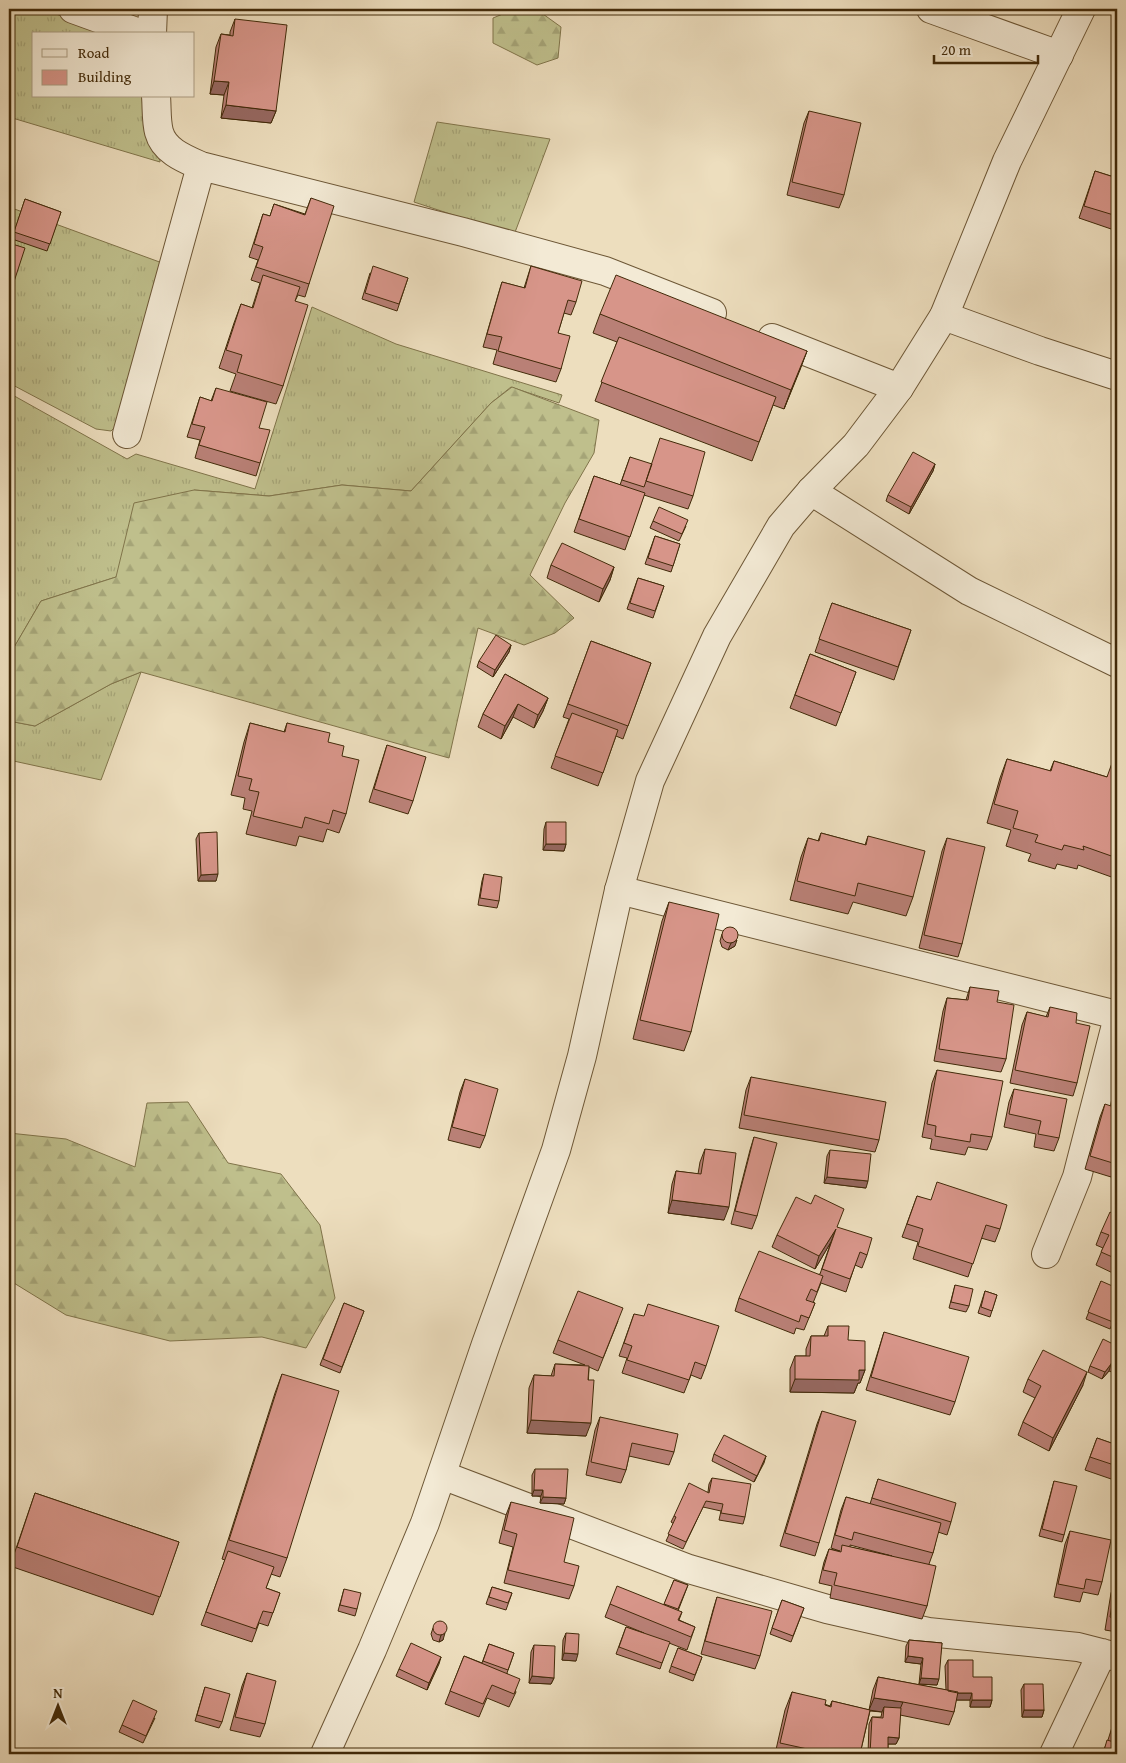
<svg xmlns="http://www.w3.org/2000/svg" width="1126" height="1763" viewBox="0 0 1126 1763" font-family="'Gentium Book Plus',serif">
<defs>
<pattern id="grass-tufts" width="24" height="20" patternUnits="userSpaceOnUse" patternTransform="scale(1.25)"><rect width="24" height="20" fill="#bfbf8c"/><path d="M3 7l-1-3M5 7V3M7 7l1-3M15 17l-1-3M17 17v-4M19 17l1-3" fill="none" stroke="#a5a477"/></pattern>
<pattern id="forest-firs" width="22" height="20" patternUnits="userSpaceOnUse" patternTransform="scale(1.25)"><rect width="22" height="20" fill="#bfbf8c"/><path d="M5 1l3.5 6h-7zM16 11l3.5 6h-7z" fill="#a5a477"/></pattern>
</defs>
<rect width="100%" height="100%" fill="#eddebe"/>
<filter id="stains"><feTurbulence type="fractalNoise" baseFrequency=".004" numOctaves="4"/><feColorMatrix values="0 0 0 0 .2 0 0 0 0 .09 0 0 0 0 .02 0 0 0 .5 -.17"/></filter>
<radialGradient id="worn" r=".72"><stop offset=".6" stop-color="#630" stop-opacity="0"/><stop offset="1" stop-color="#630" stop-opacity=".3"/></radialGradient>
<!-- grass -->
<path fill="url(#grass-tufts)" stroke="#80744a" d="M9,9H42L112,34H34V96H155L160,162L9,117Z
M437,122L550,139L514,235L414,202Z
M9,207L165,264L119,423L111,431L96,429L9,383Z
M312,307L396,344L562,395L559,403L511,387L491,403L411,491L342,485L269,496L194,490L116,577L41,601L9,656V393L127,459L136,454L255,489Z
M141,672L101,780L9,760V721L35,726L111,684Z"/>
<!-- forest -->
<path fill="url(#forest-firs)" stroke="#80744a" d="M515,9H536L561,27L558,58L537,65L493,43V18Z
M512,387L599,420L594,453L565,503L530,575L574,618L555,633L524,645L478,628L449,758L141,672L111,684L35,726L9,721V656L41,601L116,577L134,503L194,490L269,496L342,485L411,491L491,403Z
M188,1102L228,1163L281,1174L320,1225L335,1298L306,1348L262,1337L170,1341L66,1315L9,1280V1133L66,1139L135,1167L147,1103Z"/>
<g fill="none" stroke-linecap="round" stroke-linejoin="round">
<!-- minor casing -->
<g stroke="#6d5736" stroke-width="30">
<path id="minor" d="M73,9L142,34
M931,9L1059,55
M152,34L153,9
M156,96C157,108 156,121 159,132C164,151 185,159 201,166L463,232L605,271L712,313
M944,316L1040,351L1117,376
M772,338L899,388
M127,434L201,166
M811,491L969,591L1117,663
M619,890L1117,1015
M1046,1254L1077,1177L1117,1021
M442,1475L689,1569L827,1609L928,1632L1078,1647L1117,1657
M1054,1754L1102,1653"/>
</g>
<!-- tertiary casing -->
<g stroke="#6d5736" stroke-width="30">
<path id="tertiary" d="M325,1754L372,1650L425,1523L486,1344L556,1150L582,1056L619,890L650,781L717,636L781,526L811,491L856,445L899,388L944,316L1007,161L1081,9"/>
</g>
<!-- minor -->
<use href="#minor" stroke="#f3ead5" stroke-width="28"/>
<!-- tertiary -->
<use href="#tertiary" stroke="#f3ead5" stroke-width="28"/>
</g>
<!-- wall -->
<path fill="#b98076" stroke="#422a09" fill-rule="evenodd" d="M235,19L276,111L271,123L221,118L224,95L210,94L216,47L221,34L230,35V32Z
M809,111L844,195L839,208L787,195L804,123Z
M1095,171L1117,178V231L1079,218Z
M311,198L309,284L305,297L298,295L295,301L283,386L276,404L230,391L236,374L219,368L234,323L241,304L252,308L260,283L251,280L258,260L249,257L263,214L270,216L274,204L305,214Z
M25,199L61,212L47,251L12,239Z
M531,266L576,302L571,315L564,313L558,333L561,369L556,382L493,364L497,350L483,347L498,295L502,282L524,288Z
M370,273L408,278L397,311L362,299Z
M600,314L807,351L784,409L773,405L752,461L595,401L617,342L593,333Z
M216,388L259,428L260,463L256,476L195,458L200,440L187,437L200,397L211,401Z
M630,457L693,496L688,509L644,495L625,550L574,532L594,476L620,485Z
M935,464L933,471L909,514L886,501L888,495Z
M653,521L686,526L679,541L650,528Z
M655,536L680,544L671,572L645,564Z
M551,565L614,567L610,580L599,602L547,578Z
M638,578L664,586L653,618L627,609Z
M832,603L911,630L894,680L815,652Z
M591,641L651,663L623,739L616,736L598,786L551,768L569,719L563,717Z
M511,645L509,652L493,677L477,667L479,661Z
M810,654L856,672L836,726L790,708Z
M505,674L548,698L543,711L534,728L513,717L501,739L478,727L483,714Z
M250,723L284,732L287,723L328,742L342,756L346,814L339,833L327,829L323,842L299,836L296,846L246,834L252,811L243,809L245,798L231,795L244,742Z
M387,745L413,801L408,814L369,802Z
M1007,759L1050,771L1054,761L1107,777L1117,765V879L1078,865L1077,869L1057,864L1055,869L1028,861L1031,854L1006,846L1011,830L987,823L1000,778Z
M546,822L566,844L564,851L543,850L544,829Z
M199,833L216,881H198L196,839Z
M821,833L865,845L868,836L913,897L906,916L853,902L848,914L790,900L801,857L808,838L818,841Z
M947,838L962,944L958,957L919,948L942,851Z
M484,874L499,901L497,908L478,905L482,881Z
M669,902L691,1032L684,1051L633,1039L662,921Z
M722,934L735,946L728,950L722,947L720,941Z
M970,987L997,1002L1006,1059L1001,1072L934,1061L943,1011L947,998L966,1000Z
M1050,1007L1077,1083L1073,1096L1010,1083L1022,1025L1027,1012L1046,1017Z
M937,1070L992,1137L987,1150L968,1147L965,1155L930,1149L932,1139L922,1137L932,1083Z
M751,1077L879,1140L875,1152L739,1128L746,1090Z
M465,1079L485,1136L480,1148L448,1140L460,1092Z
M1014,1089L1059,1138L1054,1151L1034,1147L1036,1134L1004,1127L1009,1102Z
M1105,1104L1117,1160L1111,1177L1085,1169L1100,1117Z
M754,1137L757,1216L752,1229L731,1224L750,1150Z
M705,1149L724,1220L668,1213L672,1184L676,1171L698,1174L700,1162Z
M830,1150L866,1188L824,1183L827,1156Z
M917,1196L1000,1229L995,1242L981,1238L968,1277L913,1259L918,1242L902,1237Z
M1117,1216V1275L1096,1265L1103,1248L1096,1245L1101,1232Z
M837,1227L867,1255L862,1268L855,1265L846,1292L821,1283L813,1303H815L804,1330L796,1328L794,1334L735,1311L739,1298L820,1274L831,1242L815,1269L772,1247L777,1235Z
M1101,1281L1117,1312L1110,1329L1086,1319Z
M955,1285L969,1306L966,1312L949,1308Z
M985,1291L997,1295L990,1317L978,1313Z
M344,1303L364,1311L340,1373L320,1365Z
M634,1314L706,1366L701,1379L691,1375L684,1393L622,1373L627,1358L619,1356Z
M618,1321L598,1371L589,1367L586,1436L527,1433L529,1388L534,1375L551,1376L555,1364L585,1365L553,1353L558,1340Z
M828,1326L848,1340L865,1370L860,1383H858L854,1393L790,1392V1369L795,1356H806V1349L811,1336H824Z
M884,1332L955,1402L950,1415L866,1390Z
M1117,1346V1374L1109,1371L1102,1379L1088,1372L1090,1366Z
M282,1374L287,1558L280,1577L271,1574L266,1588L280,1593L268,1626L259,1623L252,1642L201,1625L225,1560L222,1559L275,1393Z
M1028,1379L1083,1385L1049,1451L1018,1435L1023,1422L1035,1398L1023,1392Z
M822,1411L819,1543L815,1556L780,1546L817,1424Z
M600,1417L674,1452L669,1465L629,1456L626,1470L621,1483L586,1475L595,1430Z
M1097,1438L1117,1445V1481L1085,1470Z
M714,1454L766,1456L754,1482L712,1461Z
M535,1469L566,1498L564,1504L540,1503L541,1496H532V1475Z
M712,1478L745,1517L743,1524L719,1520L721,1511L703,1507L683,1549L666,1541L674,1524L671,1522L674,1516L708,1492L709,1484Z
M878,1479L951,1522L947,1535L938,1532L933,1553L929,1564L927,1606L922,1619L830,1598L832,1586L819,1583L824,1562L829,1549L840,1551L831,1548L841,1510L846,1497L870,1504ZM850,1545L892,1556L850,1547Z
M1054,1481L1064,1535L1062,1542L1039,1536Z
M35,1493L179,1542L153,1615L10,1566Z
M511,1502L574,1586L569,1599L504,1583L513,1547L499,1543L506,1515Z
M1070,1531L1102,1582L1098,1595L1083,1592L1080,1602L1054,1597L1065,1544Z
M674,1580L688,1585L678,1611L682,1612L679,1620L695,1627L687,1650L669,1643L660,1669L616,1654L626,1627L644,1633L605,1617L610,1604L664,1605Z
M1116,1580H1117V1632L1105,1630L1111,1593Z
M492,1587L512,1593L506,1610L486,1604Z
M344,1589L357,1609L355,1616L338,1611Z
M717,1597L760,1656L755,1669L701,1654L713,1610Z
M782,1600L804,1608L791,1642L770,1634Z
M440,1621L443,1640L439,1642L433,1640L431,1634L433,1628Z
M566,1633L576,1661L562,1660L563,1640Z
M909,1640L942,1643L937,1685L919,1684L921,1664L905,1662L906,1646Z
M489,1644L514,1653L507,1673L516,1692L509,1707L487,1698L479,1717L445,1704L464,1656L482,1663Z
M534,1645L554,1678L551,1684L529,1683L531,1652Z
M678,1648L702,1657L693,1681L669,1672Z
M441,1657L427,1690L396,1676L399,1669Z
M948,1660L973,1677L992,1700L990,1707H970V1700H956L954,1712L949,1725L900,1715L899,1738L896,1744H888V1754H868L869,1724L872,1717H881L882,1712L870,1711L860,1754H775L785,1710L792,1692L830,1706L832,1701L869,1710L873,1690L878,1677L946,1690L945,1666Z
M247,1673L265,1724L260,1737L230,1730L242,1686Z
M1024,1684L1044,1710L1042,1717H1022L1021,1690Z
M205,1687L222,1722L219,1728L195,1721Z
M1117,1711V1754H1102L1108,1740Z
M155,1718L143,1743L119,1732L122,1725Z"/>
<!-- shaded-wall -->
<path fill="#966860" stroke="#422a09" d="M214,81L229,82L224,95L210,94Z
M226,105L276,111L271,123L221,118Z
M807,351L800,370L784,409L791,390Z
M935,464L933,471L909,514L911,507Z
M614,567L610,580L599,602L603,589Z
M511,645L509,652L493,677L495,670Z
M548,698L543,711L534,728L538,715Z
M518,704L513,717L501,739L505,726Z
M546,844H566L564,851L543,850Z
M218,874L216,881H198L201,875Z
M737,940L735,946L728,950L731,943Z
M827,1177L868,1181L866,1188L824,1183Z
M672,1200L729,1207L724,1220L668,1213Z
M836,1229L831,1242L815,1269L819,1256Z
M1111,1364L1109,1371L1102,1379L1105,1372Z
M859,1370H865L860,1383H858L854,1393L790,1392L795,1379Z
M1087,1372L1083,1385L1049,1451L1053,1438Z
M531,1420L591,1423L586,1436L527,1433Z
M766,1456L764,1463L754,1482L757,1476Z
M534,1490H543L541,1496H532Z
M543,1497L566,1498L564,1504L540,1503Z
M445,1633L443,1640L439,1642L441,1635Z
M564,1653L578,1654L576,1661L562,1660Z
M908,1656L923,1658L921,1664L905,1662Z
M441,1657L439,1664L427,1690L429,1683Z
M532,1676L554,1678L551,1684L529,1683Z
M921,1678L939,1679L937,1685L919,1684Z
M948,1693H972L970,1700H946Z
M874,1698L903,1702L898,1714L884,1707L882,1712L869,1710Z
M972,1700H992L990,1707H970Z
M1024,1710H1044L1042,1717H1022Z
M888,1737L899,1738L896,1744H886Z"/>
<!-- building -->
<path fill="#d79589" stroke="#422a09" d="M235,19L287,25L276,111L226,105L229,82L214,81L221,34L233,36Z
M809,111L861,123L844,195L792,182Z
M1095,171L1117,178V216L1084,206Z
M311,198L334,206L309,284L256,267L263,247L254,244L263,214L270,216L274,204L305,215Z
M25,199L61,212L50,244L14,232Z
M9,243L25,248L9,297Z
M373,266L408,278L399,304L365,293Z
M531,266L582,281L576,302L568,300L558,333L570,336L561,369L498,351L502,337L487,334L502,282L525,288Z
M263,275L300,287L295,301L308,305L283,386L237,372L242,355L226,350L241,304L253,308Z
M616,275L807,351L791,390L600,314Z
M619,337L776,397L759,442L601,382Z
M216,388L267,402L259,428L270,430L260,463L199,445L205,427L192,424L200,397L212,401Z
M660,438L705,452L693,496L646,481Z
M913,452L935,464L911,507L888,495Z
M630,457L652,464L644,487L622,480Z
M594,476L645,493L630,537L579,519Z
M659,507L688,520L682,534L653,521Z
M655,536L680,544L673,566L648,558Z
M562,543L614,567L603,589L551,565Z
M638,578L664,586L655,611L630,603Z
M832,603L911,630L898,667L819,639Z
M496,635L511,645L495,670L479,661Z
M591,641L651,663L628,726L568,704Z
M810,654L856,672L841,713L795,695Z
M505,674L548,698L538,715L518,704L505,726L483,714Z
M572,713L618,730L603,773L555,756Z
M250,723L285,732L287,723L330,733L328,742L344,746L342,756L359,760L346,814L333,810L329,824L305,817L302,828L253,816L259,792L249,790L252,779L238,776Z
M387,745L426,757L413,801L374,789Z
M1007,759L1051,771L1054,761L1107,777L1112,763L1117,765V858L1083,846L1084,850L1064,845L1062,850L1035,842L1038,835L1013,828L1018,811L994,804Z
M546,822H566V844H546Z
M217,832L218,874L201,875L199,833Z
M821,833L866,845L868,836L925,851L913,897L858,883L855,896L797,881L808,838L819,841Z
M947,838L985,847L962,944L924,935Z
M484,874L502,877L499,901L480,898Z
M669,902L719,914L691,1032L640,1020Z
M722 935a8 8 0 1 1 16 0a8 8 0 1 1-16 0Z
M970,987L999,991L997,1002L1014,1005L1006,1059L939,1049L947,998L968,1000Z
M1050,1007L1077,1013L1076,1023L1090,1026L1077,1083L1015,1070L1027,1012L1048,1017Z
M937,1070L1003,1081L992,1137L971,1134L970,1142L935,1136L936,1126L927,1124Z
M751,1077L886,1102L879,1140L744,1115Z
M465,1079L498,1089L485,1136L452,1127Z
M1014,1089L1067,1099L1059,1138L1038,1134L1041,1121L1009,1114Z
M1105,1104L1117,1108V1160L1116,1164L1090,1156Z
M754,1137L777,1143L757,1216L735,1211Z
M705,1149L736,1153L729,1207L672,1200L676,1171L701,1174Z
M830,1150L871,1154L868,1181L827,1177Z
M937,1182L1007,1205L1000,1229L986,1225L973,1264L918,1246L923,1229L907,1224L917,1196L931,1200Z
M815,1195L844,1209L837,1227L872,1238L867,1255L860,1252L850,1279L822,1269L836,1229L819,1256L777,1235L796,1197L811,1204Z
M1110,1212L1117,1216V1259L1101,1252L1109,1235L1101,1232Z
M759,1251L823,1276L817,1292L811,1289L806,1300L815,1303L809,1318L801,1315L799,1322L739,1298Z
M1101,1281L1117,1288V1311L1113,1322L1088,1312Z
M955,1285L973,1289L969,1306L951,1302Z
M578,1291L623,1308L603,1358L558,1340Z
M985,1291L997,1295L992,1311L981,1307Z
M344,1303L364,1311L342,1367L323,1359Z
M648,1304L719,1326L706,1366L695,1362L689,1380L627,1360L632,1346L624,1343L634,1314L644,1316Z
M828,1326H849L848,1340L865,1341V1370H859V1380L795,1379V1356H810L811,1336H828Z
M884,1332L969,1357L955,1402L871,1377Z
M1103,1339L1117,1346V1348L1111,1364L1105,1372L1090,1366Z
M1043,1350L1087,1372L1053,1438L1023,1422L1041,1386L1028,1379Z
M555,1364L589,1366L588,1380H594L591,1423L531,1420L534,1375L554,1376Z
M282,1374L339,1391L287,1558L229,1540Z
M822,1411L856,1421L819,1543L785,1533Z
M600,1417L678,1434L674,1452L632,1443L626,1470L591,1462Z
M724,1435L766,1456L757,1476L714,1454Z
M1097,1438L1117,1445V1466L1090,1457Z
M535,1469H568L566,1498L543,1497V1490H534Z
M712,1478L751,1484L745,1517L721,1513L723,1504L706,1501L686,1542L668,1534L676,1517L674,1516L689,1483L709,1493Z
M878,1479L956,1503L951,1522L872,1498Z
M1054,1481L1077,1486L1064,1535L1042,1529Z
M35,1493L179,1542L160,1597L17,1547Z
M846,1497L941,1523L933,1553L854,1532L852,1540L835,1535Z
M511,1502L574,1518L564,1562L579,1566L574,1586L508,1570L517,1534L504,1530Z
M1070,1531L1111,1540L1102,1582L1086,1579L1084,1589L1058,1584Z
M842,1545L936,1566L927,1606L834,1585L837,1573L823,1570L829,1549L841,1552Z
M228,1551L274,1567L266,1588L280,1593L273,1613L263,1611L256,1629L206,1612Z
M674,1580L688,1585L678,1609L664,1604Z
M1116,1580H1117V1619L1110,1617Z
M617,1586L682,1612L678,1620L695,1627L691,1637L610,1604Z
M492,1587L512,1593L508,1603L489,1597Z
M344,1589L361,1593L357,1609L340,1605Z
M717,1597L772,1611L760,1656L705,1641Z
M782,1600L804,1608L793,1636L772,1628Z
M433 1628a7 7 0 1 1 14 0a7 7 0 1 1-14 0Z
M626,1627L670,1642L662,1663L619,1647Z
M566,1633L579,1634L578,1654L564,1653Z
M909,1640L942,1643L939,1679L921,1678L923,1658L908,1656Z
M411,1643L441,1657L429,1683L399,1669Z
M489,1644L514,1653L508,1670L483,1661Z
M534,1645L555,1646L554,1678L532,1676Z
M678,1648L702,1657L695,1675L671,1666Z
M464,1656L520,1679L514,1694L492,1685L483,1704L450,1691Z
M948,1660H973V1677H992V1700H972V1693H958L948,1691Z
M247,1673L276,1681L265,1724L235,1717Z
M878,1677L958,1692L954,1712L903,1702L874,1698Z
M1024,1684H1043L1044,1710H1024Z
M205,1687L230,1694L222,1722L197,1715Z
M792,1692L826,1700L825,1705L831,1707L832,1701L870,1710L860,1754H820L821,1752L780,1743Z
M133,1700L157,1711L146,1736L122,1725Z
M884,1707L901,1708L899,1738L888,1737V1754H870L872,1717L883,1718Z
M1117,1712V1736L1111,1734Z
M1107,1740L1117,1743V1754H1103Z
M481,1751L489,1754H480Z"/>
<!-- margin -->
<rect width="1126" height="1763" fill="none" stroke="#eddebe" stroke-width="30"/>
<rect x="10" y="10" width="1106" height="1743" fill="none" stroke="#422a09" stroke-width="2.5"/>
<rect x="15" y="15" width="1096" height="1733" fill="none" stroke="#422a09"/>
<!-- legend -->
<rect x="32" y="32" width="162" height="65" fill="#f3ead5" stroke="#ac9d83"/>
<rect x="42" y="49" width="25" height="8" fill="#f3ead5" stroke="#ac9d83"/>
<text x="78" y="58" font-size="15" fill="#422a09">Road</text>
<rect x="42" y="70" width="25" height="15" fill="#d79589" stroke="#ac9d83"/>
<text x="78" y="82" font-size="15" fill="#422a09">Building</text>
<!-- north arrow -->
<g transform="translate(58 1706)" stroke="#f3ead5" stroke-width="4" paint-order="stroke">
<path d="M0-4L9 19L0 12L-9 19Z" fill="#422a09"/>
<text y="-8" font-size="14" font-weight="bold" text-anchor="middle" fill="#422a09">N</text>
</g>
<!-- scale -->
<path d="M934 55v8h104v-8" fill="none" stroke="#422a09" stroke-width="2.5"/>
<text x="941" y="55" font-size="15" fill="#422a09" stroke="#f3ead5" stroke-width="4" paint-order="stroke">20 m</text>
<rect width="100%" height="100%" filter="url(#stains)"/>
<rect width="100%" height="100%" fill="url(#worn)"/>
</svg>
